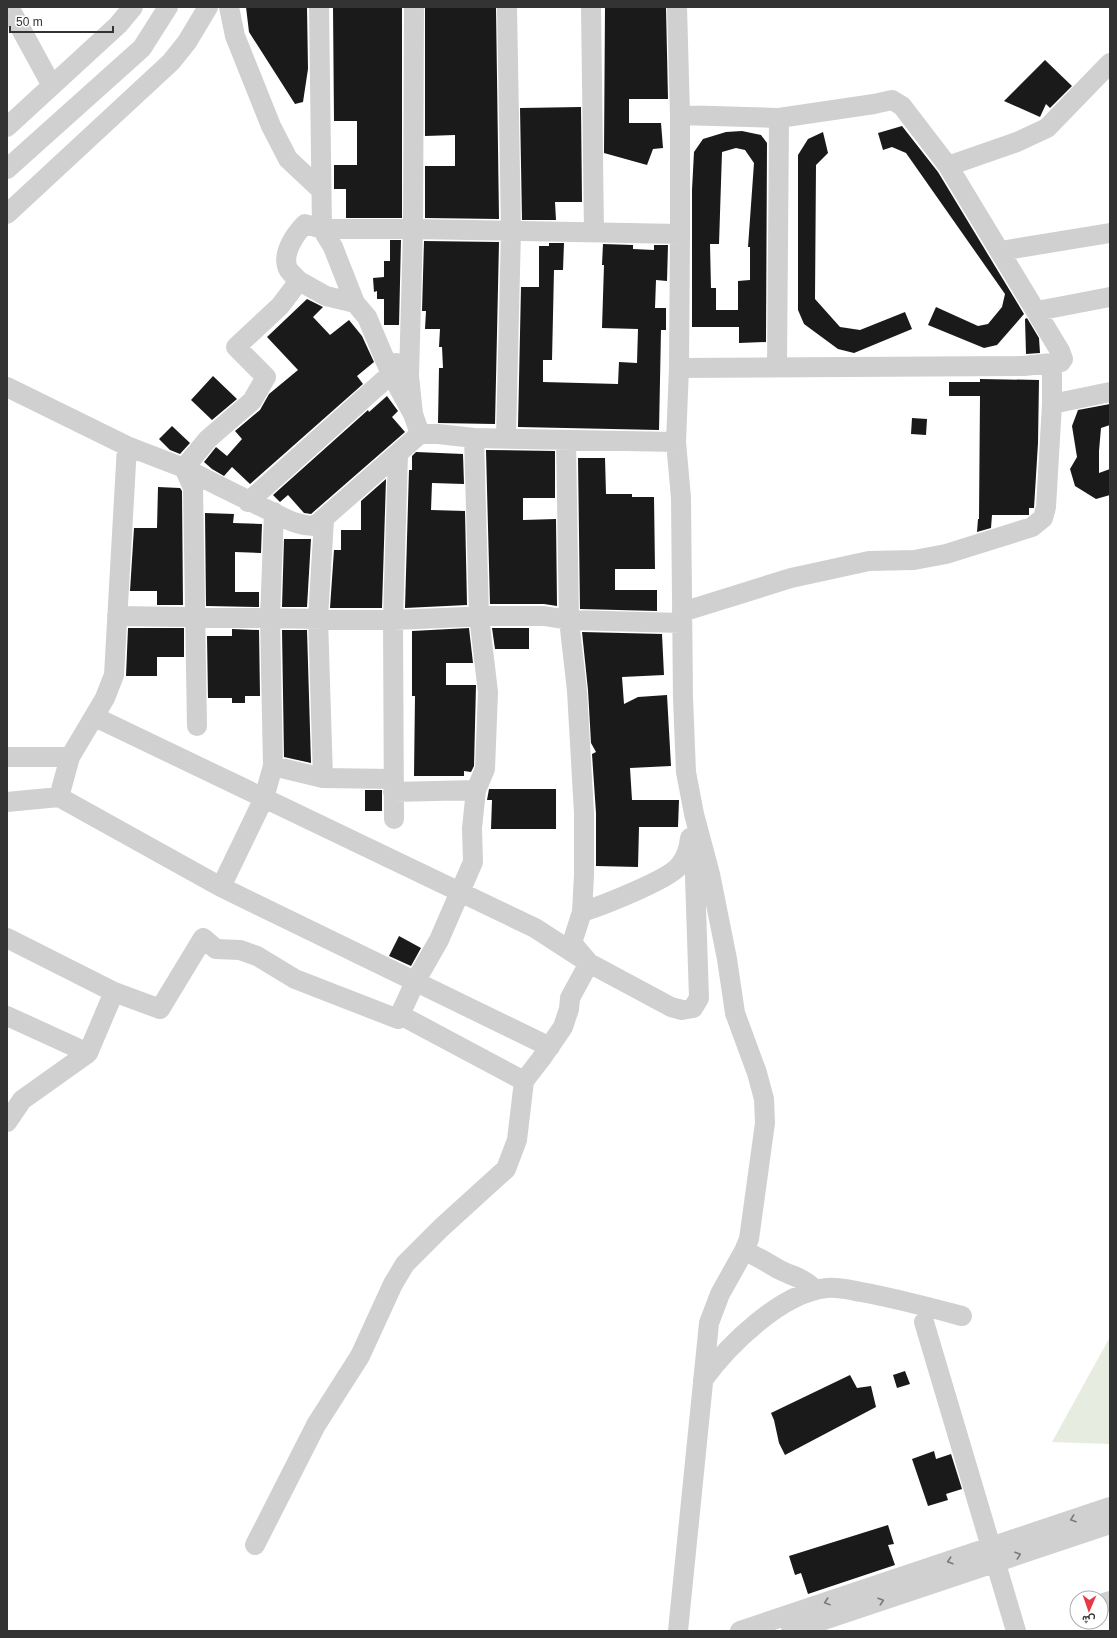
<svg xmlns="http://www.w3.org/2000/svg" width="1117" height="1638" viewBox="0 0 1117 1638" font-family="Arial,Vazirmatn,sans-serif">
<rect width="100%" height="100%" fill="#fff"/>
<!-- green -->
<path fill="#e6ecdf" d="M1110,1337V1444L1052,1442Z"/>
<!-- building -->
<path fill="#1a1a1a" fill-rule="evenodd" d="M246,7H307L308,69L303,102L295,104L249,32Z
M333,7H402V218H346V189H334V165H357V121H334Z
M425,7H496L499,219L425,218V166H455V135L425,136Z
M605,7H666L668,99H629V123H661L663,148L653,149L647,165L604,153Z
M1045,60L1072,86L1050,108L1046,104L1040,117L1004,101Z
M581,107L582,202H555L556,220H522L520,108Z
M902,126L938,172L1024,314L997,345L984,348L928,325L936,307L978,326L988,324L1002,307L1005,294L906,153L892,147L883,150L878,133Z
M742,131L761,135L767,143L766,342L739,343V327H692V190L694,152L703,139L726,132ZM736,148L745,150L754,163L748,247H750V280L738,281V310H716V288H711L710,244H719L722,152Z
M823,132L828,153L816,165L815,299L840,327L860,330L905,312L912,329L854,353L838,349L804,324L798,310V155L808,139Z
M390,240H401L399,325H384V299H377V291L374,292L373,278L384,277V261H390Z
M424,241L499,242L495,424L438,423L439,368H443L442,347H439L440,329H425L426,311H422Z
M549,243H564L563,270H554L552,360H543V382L618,384L619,362L637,363L638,329L602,328L604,265H602L603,244L633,245V249L654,250V245H668L667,281L656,280L655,308H666V330H661L659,430L518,427L521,287H539V246H549Z
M307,299L323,307L313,317L330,335L349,320L362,336L374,362L357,376L363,384L250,484L232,467L224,476L212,469L204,462L216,447L227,456L242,439L235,431L260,410L269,394L298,370L267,337Z
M1027,318L1039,338L1040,353L1026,354L1025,319Z
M213,376L237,399L212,420L191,400Z
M980,379L1039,380L1038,443L1034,508H1029V515H992L991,528L977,532L978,519H979L980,396H949V382H980Z
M387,396L398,411L392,417L405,432L311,514L304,513L288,495L280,502L273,495L368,410L369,412Z
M1110,404V425L1101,428L1099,451V473L1110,469V495L1096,499L1075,486L1070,469L1077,457L1072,426L1078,410Z
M912,418L927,419L926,435L911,434Z
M172,426L190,443L180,454L170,450L159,439Z
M486,450L555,451V498H523V520L556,519L557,606L544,604H490Z
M416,452L463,454L464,484L432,483L431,510L465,511L467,605L405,608L409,470H412V456Z
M578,458H605L606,494H632V497H654L655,569H615V590H657V611L580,609Z
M386,479L382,608H330L334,550H341V530H361V501Z
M158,487L180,488L182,491L183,605H157V591H130L134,528H157Z
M205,513L234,514L233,523L262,524L261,553L235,552V592H259V607L206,606Z
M284,539H311L307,607H282Z
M128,628H184V657H157V676H126Z
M469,628L473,663H446V685H476L474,766L471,772L464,771V776H414L415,696H412V631Z
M492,628H529V649H495Z
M232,629L259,630L260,696H245V703H232V698H208L207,636H232Z
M282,630H307L311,763L284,757Z
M582,632L662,634L664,675L622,677L624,704L638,697L667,695L671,766L630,768L632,800H679L678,827H639L638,867L596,866V813L592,754L596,752L591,743L588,690Z
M489,789H556V829H491L492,800H487Z
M365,790H382V811H365Z
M399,936L421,948L411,966L389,956Z
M905,1371L910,1384L897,1388L893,1375Z
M850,1375L857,1388L871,1386L876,1407L785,1455L779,1443L774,1420L771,1413Z
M934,1451L936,1459L951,1454L962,1489L946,1494L948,1500L928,1506L912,1459Z
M888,1525L894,1544L888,1545L895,1565L808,1594L801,1573L795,1575L789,1556Z"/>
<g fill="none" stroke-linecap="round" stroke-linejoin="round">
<!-- minor -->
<path stroke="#d0d0d0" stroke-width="20" d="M9,7L52,86
M229,7L235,36L271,126L288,159L321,190
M319,7L322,229H413L680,234
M414,7L413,229L409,376L413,414L420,434H438L474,438L676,442
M591,7L594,232
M677,7L680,115V234L679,368L676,442L681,498L683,698L686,772L694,814L710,874L727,959L735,1013L757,1073L764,1099L765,1123L749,1239L744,1251L720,1294L709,1323L678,1631
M7,127L118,25L133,7
M948,166L1017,142L1047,128L1110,63
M7,169L142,48L168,7
M7,214L171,62L187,42L208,7
M1000,251L1110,233
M299,281L326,296L355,303
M1037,311L1110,297
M777,367L779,118
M679,368L1024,366L1061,362L1063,359L1060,351L948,166L902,106L892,100L874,104L779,118L680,115
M7,387L127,446L184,468L193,488L197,726
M1052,404L1110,392
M413,414L391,374L367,317L355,303L333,247L322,229L305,224C295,234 283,252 287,266C288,272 296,277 299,281L280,306L236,347L266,377L252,401L208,439L184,468C211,482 237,495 264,508C283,517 293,525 315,526L420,434
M506,438L511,230L507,7
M248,502L391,374L396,363
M682,612L791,578L869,561L914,560L946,554L1032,527L1043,518L1046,507L1052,404V364
M117,616L393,620L489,616H544L569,620L682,623
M95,717L535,928L589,963L671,1007L682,1010L693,1008L699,998L694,846
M7,757H70
M273,766L323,778L392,779
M323,778L318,618L324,520
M393,792L476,790
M59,797L70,757L105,698L114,675L127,446
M7,802L59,797L221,887L550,1047
M394,819L393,620L398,454
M221,887L264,798L273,766L270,618L274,512
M582,912C601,906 668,880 679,866C686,858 689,849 690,838
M7,938L114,992
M7,1016L88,1053
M398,1019L415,982L439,940L473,862L472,828L476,790L485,769L488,692L479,616L474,438
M7,1122L22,1100L88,1053L114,992L160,1009L203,938L216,949L240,950L257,956L295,979L398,1019L404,1017L524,1081
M744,1251C757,1256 766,1262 778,1269C791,1276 805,1278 815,1290
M924,1322L1016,1631
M703,1380C728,1345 782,1292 827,1288C838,1287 850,1290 861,1292C895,1298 928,1307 962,1316
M255,1545L316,1425L360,1356L393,1284L405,1264L441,1228L506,1169L517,1140L524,1081L541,1059L563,1027L569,1009L570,998L589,963L572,943L582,912L584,875V813L577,691L569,620L566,440
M1101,1604L1110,1601
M740,1631L1110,1507
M791,1631L1110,1524"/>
</g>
<!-- one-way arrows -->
<defs><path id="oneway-chevron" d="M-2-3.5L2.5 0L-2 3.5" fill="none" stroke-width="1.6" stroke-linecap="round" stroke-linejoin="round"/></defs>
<g stroke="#7a7a7a">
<use href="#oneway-chevron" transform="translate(1073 1519) rotate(161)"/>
<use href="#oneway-chevron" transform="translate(1018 1555) rotate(-19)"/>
<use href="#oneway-chevron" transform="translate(950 1561) rotate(162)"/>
<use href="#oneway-chevron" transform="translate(881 1601) rotate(-18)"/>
<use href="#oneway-chevron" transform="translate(827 1602) rotate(162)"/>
</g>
<!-- border -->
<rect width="1117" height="1638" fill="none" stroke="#333333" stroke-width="16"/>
<!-- north arrow -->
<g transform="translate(1089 1610) rotate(182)"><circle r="19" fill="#ffffff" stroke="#adadad"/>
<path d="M0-3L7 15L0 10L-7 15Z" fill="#e63946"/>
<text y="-6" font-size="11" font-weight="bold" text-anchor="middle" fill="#333333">ش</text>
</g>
<!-- scale -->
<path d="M10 26v6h103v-6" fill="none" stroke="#333333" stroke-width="2"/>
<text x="16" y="26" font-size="12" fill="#333333" stroke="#ffffff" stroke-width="3" paint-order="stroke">50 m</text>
</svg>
